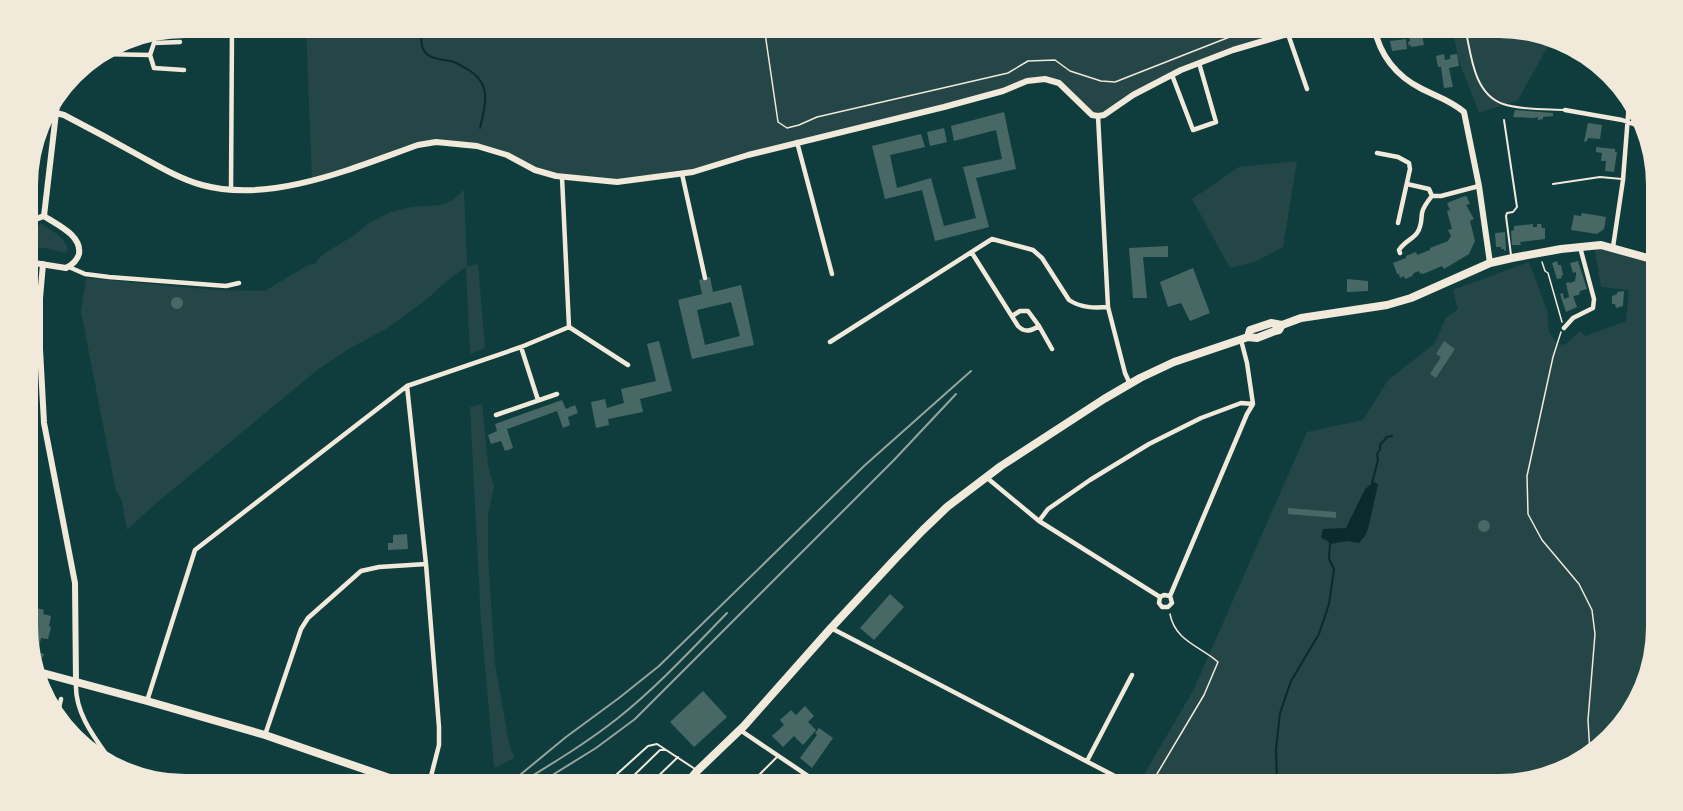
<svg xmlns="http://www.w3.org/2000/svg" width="1683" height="811" viewBox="0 0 1683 811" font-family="Inter,sans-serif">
<rect width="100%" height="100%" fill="#0f3d3e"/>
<!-- green -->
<path fill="#244646" d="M306,27H1318L1288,34L1199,63L1098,116L1058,83L1045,79L682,174L617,182L535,170L507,155L461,144L418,145L312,181Z
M1452,27H1498L1569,44L1548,46L1518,100L1479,113L1458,58Z
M1297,161L1283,247L1257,261L1230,268L1192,199L1239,167Z
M464,190L467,266L478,264L485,348L470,354L466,267L449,279L427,299L386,329L350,348L316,371L153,506L127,530L122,501L116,491L81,312L86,278L215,290L265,291L308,265L317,263V260L325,253L353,236L369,223L391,212L411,207L441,205L451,201Z
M41,224L44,225C53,232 65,237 68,250L66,253L44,248L28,246L27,231Z
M1594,246L1655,260L1656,627L1640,696L1586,757L1508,784H1151L1142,778L1194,689L1307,432L1363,420L1388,380L1434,344L1446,318L1458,309L1453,290L1529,262L1547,310L1549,332L1559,345L1566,344L1580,331L1586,336L1626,321L1629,290L1601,287Z
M482,404L488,465L494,487L488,515V555L495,664L510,748L515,758L494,768L481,621L470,407Z"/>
<!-- water -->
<path fill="#0a2a2b" d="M1374,482L1378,484L1368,529L1365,536L1359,543L1347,541L1330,544L1326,540L1321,538L1323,529L1346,528L1365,489Z"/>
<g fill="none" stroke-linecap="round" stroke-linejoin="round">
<!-- stream -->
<path stroke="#0a2a2b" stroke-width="2" d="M421,27C421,34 420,45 424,51C430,60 445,59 454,62C459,64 463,67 467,69C492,83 486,104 480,128
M1372,483L1378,460L1377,454L1380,450V445L1387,437L1392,436
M1277,784L1276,749L1280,713L1291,681L1319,634L1329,604L1334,569L1329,559L1330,544"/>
</g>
<!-- building -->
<path fill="#486865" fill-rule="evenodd" d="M1425,27L1427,34L1422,35L1424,45L1411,47V45L1409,46L1408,42L1410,41L1409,35L1422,33L1421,28Z
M1406,39L1407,49L1392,51L1390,41Z
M1444,54L1445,60L1450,59V55L1457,54L1459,66L1449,68L1453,87L1444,88L1441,67H1438L1436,56Z
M1515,110L1553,113V116L1543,117V119L1538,120V117L1534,118L1513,117Z
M1004,112L1016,169L976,178L989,227L935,241L922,190L885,199L872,146L921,134L925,147L890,155L897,188L931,178L944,226L976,218L963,167L1002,159L996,130L954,141L951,126Z
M1588,123L1602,125L1600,139L1588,138L1587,141L1584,142Z
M944,128L947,142L930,146L927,132Z
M1596,147L1615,149V152H1617L1614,172L1605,171L1606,161H1601L1602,153L1596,152Z
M1465,196L1467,197L1470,204L1466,205L1474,219L1470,221L1475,241L1469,254L1444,269L1442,266L1423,274L1422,273L1420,274L1419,271L1414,273L1412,276L1405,279L1404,276L1400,278L1399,274H1397L1393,263L1406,258V256L1416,252L1417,255L1430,250V248L1448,241L1451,236L1448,230L1452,229L1447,211L1450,210L1447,203Z
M1582,213L1606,217L1604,229L1597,234L1571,230L1574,215L1581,216Z
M1533,224V227H1537V224H1541L1542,228H1545V239L1520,242L1521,245H1512L1511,231L1514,230V226Z
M1505,232L1506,250L1504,251V249H1501V247H1496L1495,233Z
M1168,246V257H1143L1147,298H1133L1129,248Z
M1557,261L1558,265H1561L1563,275L1561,276L1562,278L1557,279L1552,263Z
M1578,261L1587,289L1580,291L1579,295L1573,296L1577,307L1566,312L1560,294L1563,293L1564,299L1569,297L1566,283L1569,282L1570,283L1575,281L1576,275V272L1573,273L1570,263Z
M1193,268L1210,313L1190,321L1181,303L1168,307L1160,282Z
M710,277L713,292L741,285L754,345L692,359L678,300L702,294L699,280ZM731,302L740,336L705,345L697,310Z
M1347,279L1368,281V291L1347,292Z
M1624,291L1623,306L1616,308L1615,304H1612V296L1617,294V292Z
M171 303a6 6 0 1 1 12 0a6 6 0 1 1-12 0Z
M659,341L672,391L640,399L643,412L608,419L609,425L596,428L591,402L605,399L607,408L624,403L621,389L656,381L647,344Z
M1444,341L1455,349L1436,378L1430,374L1441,357L1436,354Z
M562,400L566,409L575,405L578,413L568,417L570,425L563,428L557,411L507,429L513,448L505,451L501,441L491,444L488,435L497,431L495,424Z
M1288,508L1336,512V518L1288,514Z
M1478 526a6 6 0 1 1 12 0a6 6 0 1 1-12 0Z
M407,534L408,549L388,550V543H393V535Z
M890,594L904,607L874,640L860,628Z
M33,607L44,610L43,614L51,616L49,626L51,627L48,639L41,638L38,652L44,654L42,659L36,658V660H34L28,647V617L30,616H28V611L31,612Z
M703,691L727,717L694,747L670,722Z
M805,706L814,716L808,722L816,730L803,745L794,736L783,747L772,736L784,725L780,720L791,710L796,715Z
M819,728L833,738L812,768L800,758L817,735L815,733Z"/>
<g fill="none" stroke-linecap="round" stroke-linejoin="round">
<!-- path -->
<path stroke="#f1e9da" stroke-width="1.5" d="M765,27V33L778,122L787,128L799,125L817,117L1008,73L1028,61L1055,60L1070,71L1101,81L1115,82L1255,27
M1542,262L1545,271L1548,273L1562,322
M1561,332L1553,357L1527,476L1528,514L1542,540L1579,584L1592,610L1595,634L1588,720L1590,753
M1151,784L1204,695L1218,662C1200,646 1175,641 1170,614"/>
<!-- service -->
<path stroke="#f1e9da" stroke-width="2" d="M1465,27C1471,53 1473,94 1503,104C1520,110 1547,109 1565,110
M1504,120L1517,207L1513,212L1507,213L1506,216L1511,255
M1553,184L1600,177L1622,179
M606,784L648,746L657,744L695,769
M625,784L660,750H666
M650,784L678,757
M750,784L778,756"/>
<!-- minor -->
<path stroke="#f1e9da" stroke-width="4.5" d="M1288,34L1307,89
M180,42L154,43L150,55L154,68L184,70
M100,54L150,55
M1172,75L1193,130L1216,122L1199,63
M1565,110L1622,120L1639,126
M45,113H56
M1098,116L1108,307L1125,373L1130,384
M797,142L832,274
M1377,153L1398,157L1409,163L1410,169L1398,223
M682,174L705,278
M1407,184L1429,189L1432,196
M231,190L232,27
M1613,247L1623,180L1629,103
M972,253L1018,326C1025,333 1031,331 1039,326L1028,311H1020L1012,316
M1400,253L1399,250C1405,241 1413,239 1417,233C1422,226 1421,220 1422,213C1423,207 1428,201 1432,196H1441L1479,186
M69,267L85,274L109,277L226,286L239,283
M1039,326L1052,349
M569,327L628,365
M1564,328L1573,318L1593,308L1594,299L1580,247
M830,342L992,239L1033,250L1042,258L1069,300C1081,308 1094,308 1108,307
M521,347L538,400
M407,386L426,564L439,727V745L429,784
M496,415L557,394
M986,477L1039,521L1160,597
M1039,521L1048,509L1090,480L1149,444L1201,418L1241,403L1253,404
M1170,596L1164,595L1160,597L1159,603L1162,607H1168L1172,603L1170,596L1247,414L1253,404L1247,363L1241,340
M831,628L1130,784
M76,682C74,715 98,742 116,768
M147,701L195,550L407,386L521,347L569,327L562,177
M57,717L61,699
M740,730L820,784
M265,735L301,629L308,618L361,571L379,567L426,564
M1087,761L1132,675"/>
<!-- tertiary -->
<path stroke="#f1e9da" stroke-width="6" d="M1374,27C1380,56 1396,76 1422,89C1436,96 1452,101 1464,112L1479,186L1490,263
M56,113L64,115C89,128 115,142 140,156C160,167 180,179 202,185C271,204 353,168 418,145L436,142L477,146L507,155L535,170L556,176L617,182L693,172L748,155L944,107L1003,91L1027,81L1045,79L1059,83L1092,115L1098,116L1104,115L1133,95L1181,70L1233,50L1311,27
M44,216L58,96
M27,222L44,216
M28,262L66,268C72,265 77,261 79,254C82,235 57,225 44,216
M43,264L40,298V349L44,423L75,583L76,682"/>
<!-- primary -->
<path stroke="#f1e9da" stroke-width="8" d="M1248,337L1250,330L1271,323L1282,325
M39,672L147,701L265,735L407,784
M686,784L697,771L744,726L831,628L896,558L923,530L947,507L1001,466L1104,399L1140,378L1174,362L1248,337L1257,338L1275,331L1279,330L1282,325L1301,318L1387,305L1411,298L1490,263L1512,258L1561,249L1601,245L1655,260"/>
<!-- rail -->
<path stroke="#97a49c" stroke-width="2" d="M527,779C558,760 589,741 618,718C657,687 692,649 727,613
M509,784L566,737L619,698L659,666L864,466L971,371
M538,784L596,748L635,719L894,460L956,394"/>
</g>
<!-- crop -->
<path d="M0 0H1683V811H0ZM185 38H1499A147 147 0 0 1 1646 185V627A147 147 0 0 1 1499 774H185A147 147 0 0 1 38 627V185A147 147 0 0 1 185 38Z" fill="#f1e9da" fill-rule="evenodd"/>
</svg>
